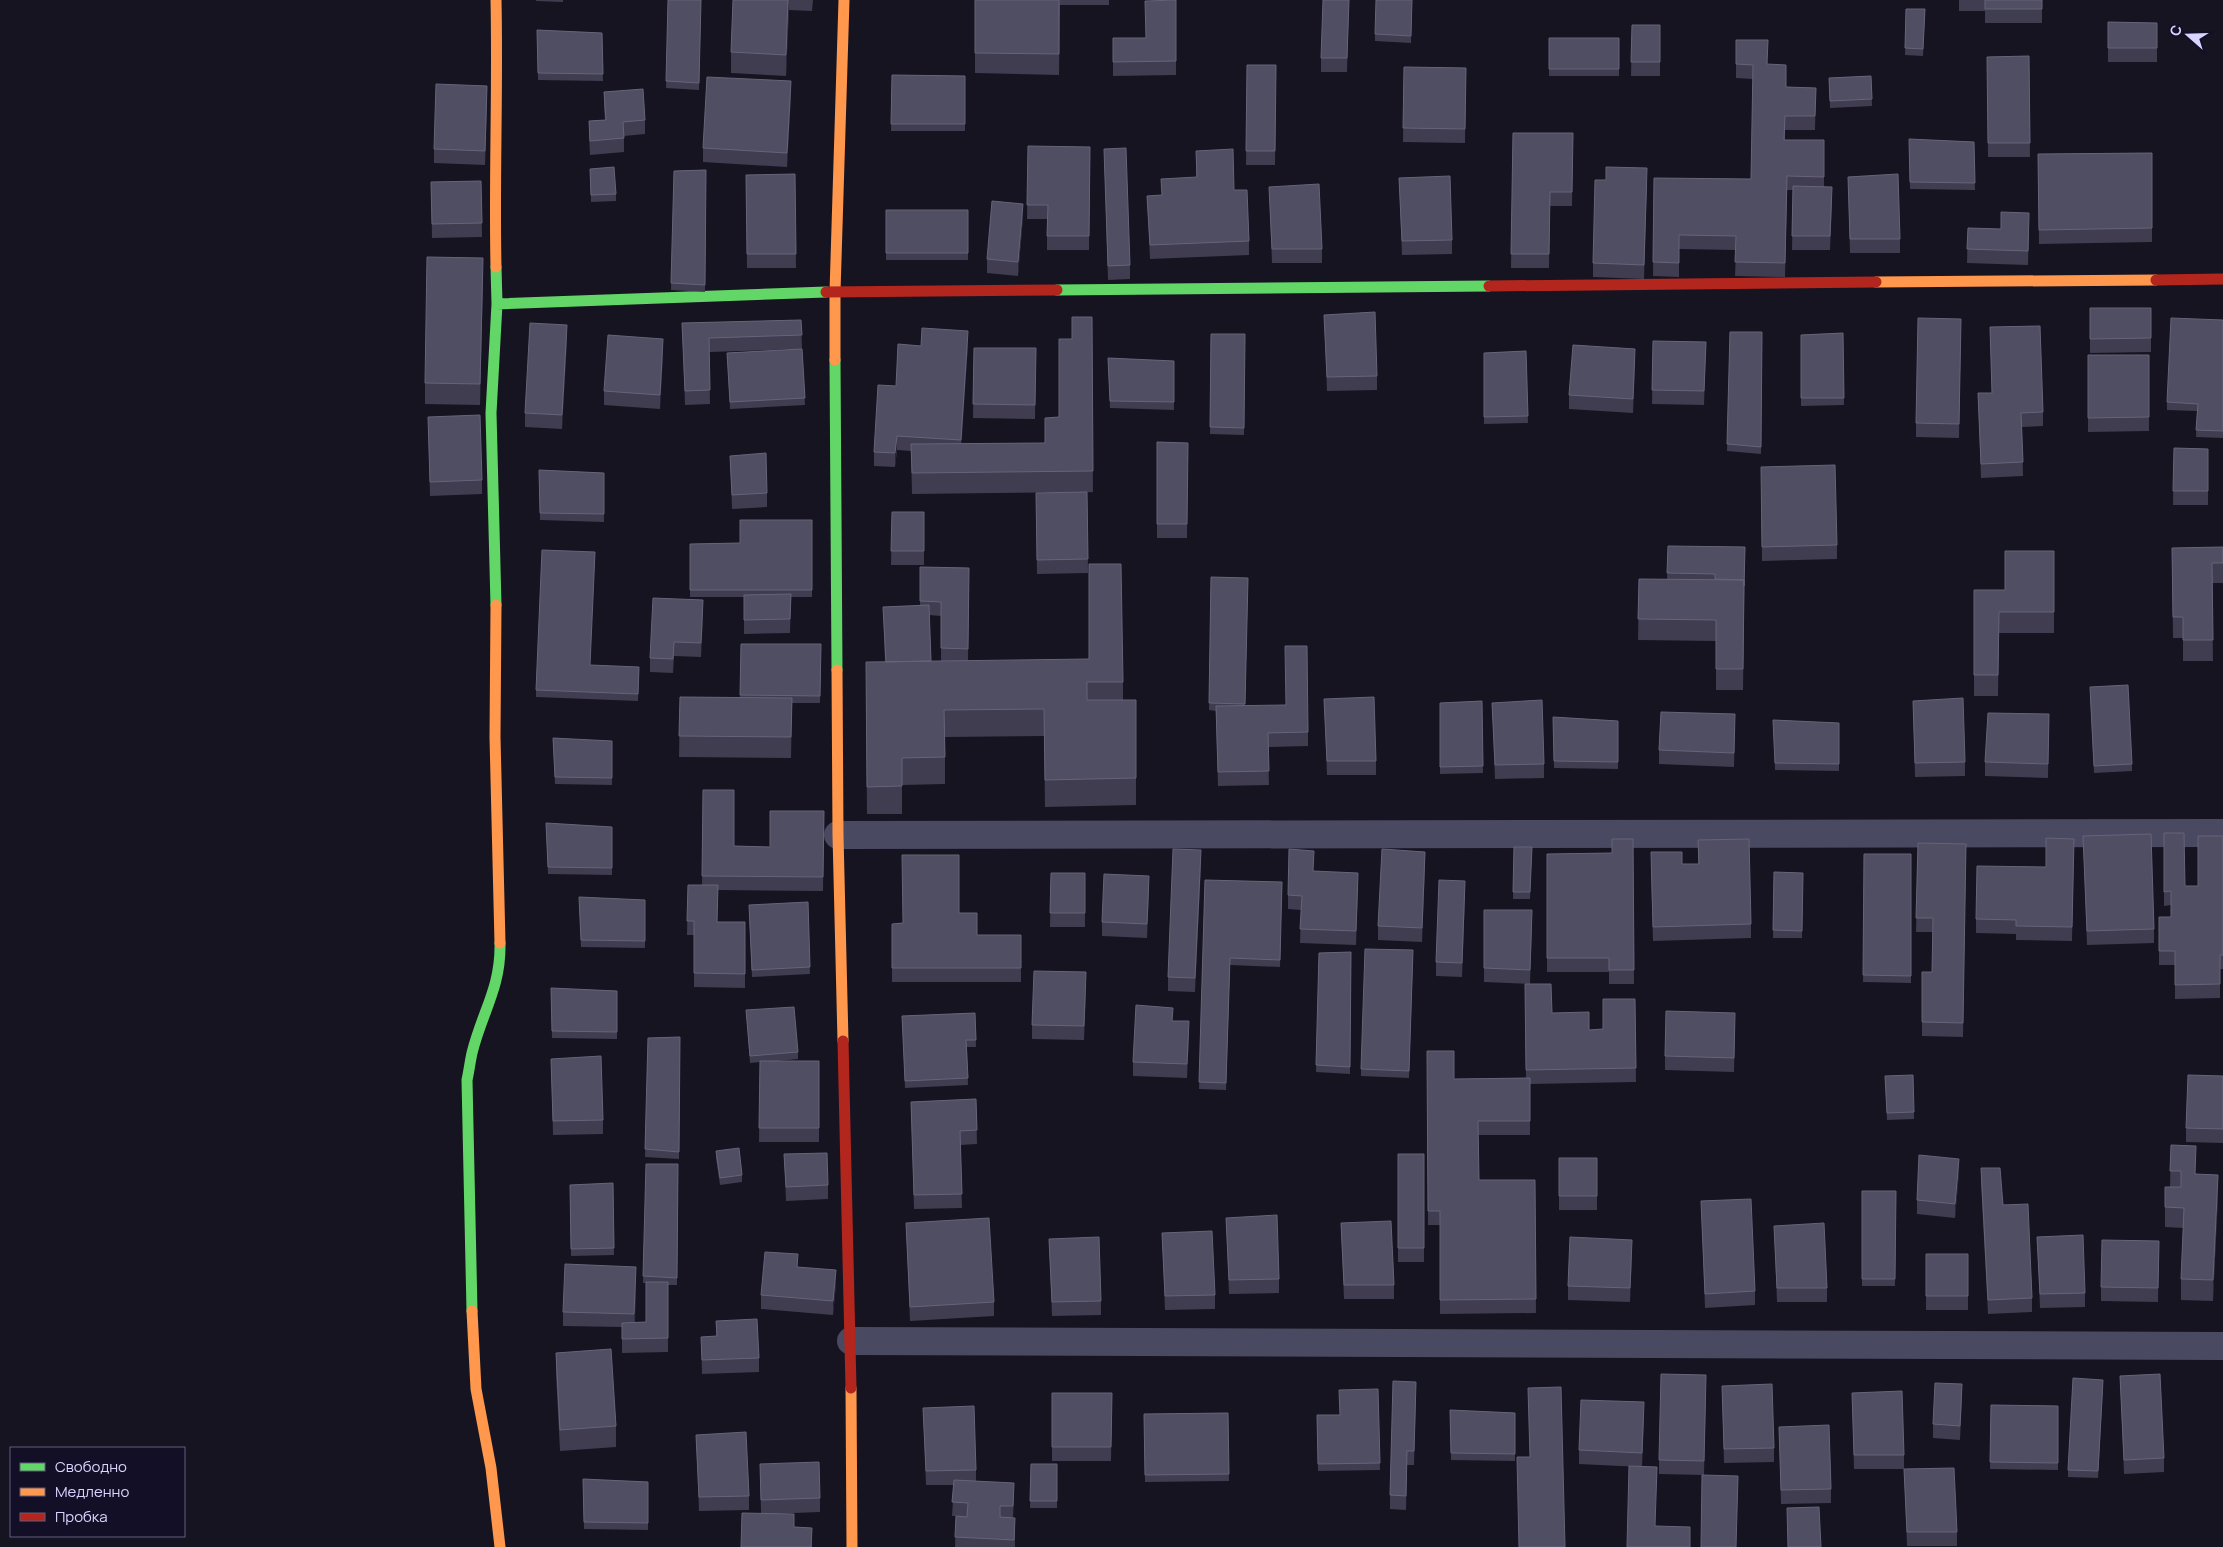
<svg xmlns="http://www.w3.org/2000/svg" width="2223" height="1547" viewBox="0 0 2223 1547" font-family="Manrope,sans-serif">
<rect width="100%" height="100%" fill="#161421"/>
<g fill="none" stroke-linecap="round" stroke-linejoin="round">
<!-- street -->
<path stroke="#4a4962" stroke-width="28" d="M838,835L2223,833
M851,1341L2223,1346"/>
<!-- fast -->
<path stroke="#63d668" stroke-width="11" d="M1057,290L1489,286
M497,304L826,292
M835,360L837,670
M496,605L491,413L497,304L496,267
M472,1311L467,1080C469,1071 470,1062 472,1053C482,1012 501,988 500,943"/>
<!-- slow -->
<path stroke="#ff974d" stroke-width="11" d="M496,0C498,89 494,178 496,267
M1876,282L2156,280
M835,360V292L844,0
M496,605L495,737L500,943
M837,670L838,835L843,1041
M472,1311L476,1389L491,1468L500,1547
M851,1388L852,1547"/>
<!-- jam -->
<path stroke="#b3261e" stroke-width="11" d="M2156,280L2223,279
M1489,286L1876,282
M826,292L1057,290
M843,1041L851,1388"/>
</g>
<!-- wall -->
<path fill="#403d50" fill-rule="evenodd" d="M536,0H563V2L536,1Z
M668,0H701L699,90L666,88Z
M733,0H813L812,11L789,10L786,76L731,73V52Z
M975,0H1109V5H1060L1059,75L975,73Z
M1176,0V75L1113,76V38H1146Z
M1349,0L1347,72H1321V58Z
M1412,0L1411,43L1375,41V34Z
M1959,0H2042V23H1985V11H1959Z
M1906,9H1925L1923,56L1905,55Z
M2108,22L2157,23V62H2108Z
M1632,25H1660V76H1631Z
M537,30L602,33L603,81L538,80Z
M1549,38H1619V76H1549Z
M1736,40L1767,64L1786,87L1816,88L1815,130H1785V140H1824V186L1832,201L1830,250H1792L1793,190H1787L1785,277L1735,276L1736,250L1679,249V277L1653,276L1654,178L1751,179L1753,79L1736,78Z
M2029,56L2030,157H1988L1987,57Z
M1247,65H1276L1275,165H1246Z
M1404,67L1466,68L1465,143L1403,142Z
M892,75L965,76V131H891Z
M1871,76L1872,106L1830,108L1829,78Z
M604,92L645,120V134L624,136V152L590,155L589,135V121L605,120L604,107Z
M791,95L787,167L703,162V148Z
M487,100L485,165L434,163V149Z
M1513,133H1573L1572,206H1550L1549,268H1511Z
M1909,139L1974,142L1975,190L1910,189Z
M1028,146L1090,147L1089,250H1047V219H1027Z
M1104,149L1130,265V279L1108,280Z
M1196,151L1234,190L1249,241V255L1150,259L1147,196L1161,195L1196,177Z
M2152,153V242L2039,244L2038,154Z
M590,169L616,194V201L591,202Z
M706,170L705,292L671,290L674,171Z
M795,174L796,268H747L746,175Z
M1848,177L1900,239V253H1850Z
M1399,178L1452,240V254L1402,255Z
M481,181L482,237L432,238L431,182Z
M1647,182L1644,279L1593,277V263Z
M1269,187L1322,249V263H1272Z
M886,210H968V260H886Z
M1023,218L1018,276L987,273V259Z
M2029,227L2028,265L1967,263L1968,228L2001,229Z
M483,279L480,405L425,404V383Z
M2090,308H2151V352L2090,353Z
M1324,315L1377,376V390L1327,391Z
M1072,317H1092L1093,492L912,494L911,451L897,450L895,467L874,466V452L896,386L921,346L968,345L961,444L1045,443L1059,417L1072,339Z
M1961,319L1959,438L1916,437V423Z
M801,320L802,349L805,405L730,409L727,353L801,349L709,352L710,404L685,405L682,323Z
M2223,320V438L2196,437L2197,411L2167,410V402Z
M1990,327L2043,412V426L2022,427L2023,476L1981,478L1978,393H1992Z
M1730,332H1762L1761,454L1727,451Z
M1843,333L1844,405L1801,406V335Z
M1211,334H1245L1244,435L1210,434Z
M567,339L562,429L525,427V413Z
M1653,341L1706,342L1704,405L1652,404Z
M974,348H1036L1035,419L973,418Z
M1526,351L1528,423L1484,424V353Z
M663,353L660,409L604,405V391Z
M2088,355H2149V431L2088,432Z
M1108,358L1174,361V410L1110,408Z
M1635,363L1633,413L1569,409V395Z
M428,417L482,480V494L430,496Z
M1157,442L1188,443L1187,538H1157Z
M2174,448L2208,449V505H2173Z
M730,456L767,493V507L732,509Z
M1761,467L1837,545V559L1762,561Z
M539,470L604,473V522L540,520Z
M1087,492L1088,573L1037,574L1036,493Z
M892,512H924V565H891Z
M812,520V597H791L790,633L744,634V597H690V544L740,543Z
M1668,546L1745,547L1743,690H1716V641L1638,640L1639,579H1667Z
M2223,547V583H2212L2213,661H2183V638H2173L2172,548Z
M2054,551V633H1999L1998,696H1974V590H2005Z
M920,567L969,568L968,661L1123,682V700H1136V805L1045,807L1044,736L945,737V784L902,785V814H867L866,689L885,662L883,607L920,606ZM929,615L941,616V661H931Z
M1211,577L1248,578L1245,706L1308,732V746L1268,747L1269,785L1218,786L1216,711L1209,710Z
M703,614L701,657L674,656L673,673L650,672V658Z
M741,644H821L820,703H792L791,758L679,757L680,697H740Z
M639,667L638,701L536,697V690Z
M2090,694L2132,764V771L2094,773Z
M1324,699L1376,761V775H1327Z
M1482,701L1483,773L1440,774V703Z
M1913,701L1965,762V776L1915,777Z
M1492,703L1544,764V778L1495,779Z
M2049,714L2048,778L1985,776V762Z
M1553,717L1618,721V769L1554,768Z
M1773,720L1839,723V771L1775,770Z
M1735,728L1734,767L1659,764V750Z
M553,738L612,741V785L555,784Z
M703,790L734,846L770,847L824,811L823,891L718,890L717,922H745V988L694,987V935H687L688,885H702Z
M546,823L612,827V875L548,874Z
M2164,833L2185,886H2198L2223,836V969H2220V998L2175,999V965H2159V917H2171V905L2164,906Z
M2083,836L2154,929V943L2087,945Z
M1633,839L1634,984H1609V972H1547V854L1612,853Z
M2074,839L2072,941L2016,940V934L1976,933V919L2046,867Z
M1698,840L1751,924V938L1653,941L1651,866L1682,864H1698Z
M1918,843L1966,844L1963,1037L1922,1036V972H1932L1933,932H1916Z
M1514,847H1532L1530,899H1513Z
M1864,854H1911V983L1863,982Z
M1201,864L1195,992L1168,991V977Z
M1425,866L1422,942L1378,940V926Z
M1314,871L1358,887L1356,945L1300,943L1301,910L1288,909V895Z
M1774,872L1803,873L1802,938H1773Z
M1051,873H1085V927H1050Z
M1205,880L1282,882L1280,967L1230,965L1226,1090L1199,1089Z
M1149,890L1147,938L1102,936V922Z
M1465,895L1462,977L1436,976V962Z
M579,897L645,900V948L581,947Z
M808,902L810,974L752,977L749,912Z
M1484,910L1532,924L1530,984L1484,982Z
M959,913L977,935H1021V982H892V924L903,923Z
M1351,952L1350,1074L1316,1072L1319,953Z
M1413,958L1409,1078L1361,1076V1069Z
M1525,984L1552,1013L1589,1030L1603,1029L1635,999L1636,1082L1530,1084V1135H1478L1479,1180H1535L1536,1313L1440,1314V1225H1428L1427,1051L1454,1079L1526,1078Z
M1086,986L1084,1040L1032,1039V1025Z
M551,988L617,991V1039L552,1038Z
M746,1010L798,1052V1059L777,1061H819V1142H759L760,1062L750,1063Z
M975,1013L976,1047H967L968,1085L905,1088L902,1016Z
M1173,1021L1189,1035L1187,1078L1133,1076V1062Z
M1735,1027L1734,1072L1665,1070V1056Z
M680,1037L679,1159L645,1157L648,1038Z
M551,1059L603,1120V1134L553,1135Z
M1885,1076L1914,1112V1119L1887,1120Z
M2223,1076V1143L2186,1142V1128Z
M976,1099L977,1144L960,1145L962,1208L914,1209L911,1102Z
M2171,1145L2196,1174L2218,1196L2213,1301L2181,1300V1279L2184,1228L2165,1227V1207L2170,1187Z
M716,1151L742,1175V1182L720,1185L716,1158Z
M784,1154L828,1185V1199L786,1201Z
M1398,1154H1424V1262H1398Z
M1559,1158H1597V1210H1559Z
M646,1164H678L677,1285H668V1352L622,1353V1327L563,1326V1312L636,1281L635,1323L646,1322V1283H643Z
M1981,1168L2003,1205L2032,1298V1312L1988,1314L1981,1182Z
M1959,1173L1955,1218L1917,1214V1200Z
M613,1183L614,1255L571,1256L570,1185Z
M1862,1191H1896L1895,1286H1862Z
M1701,1201L1755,1291V1305L1705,1308Z
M1226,1218L1279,1279V1293L1229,1294Z
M906,1223L994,1302V1316L910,1321Z
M1341,1223L1394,1285V1299H1344Z
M1774,1226L1827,1288V1302H1777Z
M1162,1233L1215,1295V1309L1165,1310Z
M2037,1237L2085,1293V1307L2040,1308Z
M1049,1239L1101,1301V1315L1052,1316Z
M2159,1241L2158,1302L2101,1301V1287Z
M1632,1254L1630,1302L1568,1300V1286Z
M1926,1254H1968V1310H1926Z
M836,1284L833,1315L761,1309V1295Z
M716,1321L759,1358V1372L702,1374L701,1337L716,1336Z
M556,1353L616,1426V1447L560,1451L556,1373Z
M2120,1376L2164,1458V1472L2124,1474Z
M1722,1386L1774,1448V1462L1724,1463Z
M2103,1387L2098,1478L2068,1477V1470Z
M1378,1389L1380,1470L1318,1471L1317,1415H1339Z
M1706,1389L1704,1475L1659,1474V1460Z
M1052,1393H1112L1111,1461H1052Z
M1852,1393L1904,1455V1469H1854Z
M1416,1396L1414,1465H1407L1406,1510L1390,1509V1495Z
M1962,1398L1960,1440L1933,1438V1424Z
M1991,1405L2058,1406V1470L1990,1469Z
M923,1408L976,1470V1481L1014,1497L1013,1518L1015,1532V1547H955L956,1516H952L954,1485H926Z
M1450,1410L1515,1413V1461L1451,1460Z
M1228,1413L1229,1481L1145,1482L1144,1414Z
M1644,1416L1642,1467L1579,1464V1450Z
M1779,1427L1831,1489V1503L1781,1504Z
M696,1435L749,1496V1510L699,1511Z
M760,1464L820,1498V1512L768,1514L794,1527L812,1528V1547H741L761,1513Z
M1031,1464H1057V1508H1030Z
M1904,1469L1957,1532V1546H1907Z
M583,1479L648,1482V1530L584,1529Z"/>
<!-- shaded-wall -->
<path fill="#282635" d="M788,0L789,10L786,76V55Z
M791,81V95L787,167V153Z
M487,86V100L485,165V151Z
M1023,204V218L1018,276V262Z
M483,258V279L480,405V384Z
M567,325V339L562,429V415Z
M968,331V345L961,454V440Z
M663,339V353L660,409V395Z
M1635,349V363L1633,413V399Z
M897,436V450L895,467V453Z
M703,600V614L701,657V643Z
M1735,714V728L1734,767V753Z
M1201,850V864L1195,992V978Z
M1425,852V866L1422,942V928Z
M1358,873V887L1356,945V931Z
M1149,876V890L1147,938V924Z
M1465,881V895L1462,977V963Z
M1086,972V986L1084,1040V1026Z
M1735,1013V1027L1734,1072V1058Z
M1189,1021V1035L1187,1078V1064Z
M1959,1159V1173L1955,1218V1204Z
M2218,1175V1196L2213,1301V1280Z
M1632,1240V1254L1630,1302V1288Z
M636,1267V1281L634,1328V1314Z
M836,1270V1284L833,1315V1301Z"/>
<!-- building -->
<path fill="#504e63" stroke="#66637b" d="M668,0H701L699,83L666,81Z
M733,0H788L786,55L731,52Z
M975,0H1059V54L975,53Z
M1176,0V61L1113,62V38H1146L1145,1Z
M1323,0H1349L1347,58H1321Z
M1376,0H1412L1411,36L1375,34Z
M1985,0H2042V9H1985Z
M1906,9H1925L1923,49L1905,48Z
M2108,22L2157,23V48H2108Z
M1632,25H1660V62H1631Z
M537,30L602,33L603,74L538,73Z
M1549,38H1619V69H1549Z
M1736,40H1768L1767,64L1786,65V87L1816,88L1815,116H1785L1784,140H1824V177L1787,176L1785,263L1735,262L1736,236L1679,235V263L1653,262L1654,178L1751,179L1753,65L1736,64Z
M2029,56L2030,143H1988L1987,57Z
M1247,65H1276L1275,151H1246Z
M1404,67L1466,68L1465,129L1403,128Z
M892,75L965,76V124H891Z
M1871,76L1872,99L1830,101L1829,78Z
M707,77L791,81L787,153L703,148Z
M436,84L487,86L485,151L434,149Z
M643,89L645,120L623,122L624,138L590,141L589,121L606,120L604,92Z
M1513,133H1573L1572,192H1550L1549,254H1511Z
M1909,139L1974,142L1975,183L1910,182Z
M1028,146L1090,147L1089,236H1047L1048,205H1027Z
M1126,148L1130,265L1108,266L1104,149Z
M1233,149L1234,190H1247L1249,241L1150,245L1147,196L1162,195L1161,179L1197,177L1196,151Z
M2152,153V228L2039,230L2038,154Z
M614,167L616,194L591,195L590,169Z
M1606,167L1647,168L1644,265L1593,263L1595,180H1606Z
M706,170L705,285L671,283L674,171Z
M795,174L796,254H747L746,175Z
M1898,174L1900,239H1850L1848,177Z
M1450,176L1452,240L1402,241L1399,178Z
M481,181L482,223L432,224L431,182Z
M1319,184L1322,249H1272L1269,187Z
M1793,186L1832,187L1830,236H1792Z
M992,201L1023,204L1018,262L987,259Z
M886,210H968V253H886Z
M2001,212L2029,213L2028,251L1967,249L1968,228L2001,229Z
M427,257L483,258L480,384L425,383Z
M2090,308H2151V338L2090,339Z
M1375,312L1377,376L1327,377L1324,315Z
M1072,317H1092L1093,471L912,473L911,444L1045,443V418L1059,417V339H1072Z
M1918,318L1961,319L1959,424L1916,423Z
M2171,318L2223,320V431L2196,430L2198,404L2167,402Z
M801,320L802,335L709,338L710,390L685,391L682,323Z
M530,323L567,325L562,415L525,413Z
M2040,326L2043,412L2021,413L2023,462L1981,464L1978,393H1992L1990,327Z
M922,328L968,331L961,440L897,436L895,453L874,452L878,385L896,386L898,344L921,346Z
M1730,332H1762L1761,447L1727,444Z
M1843,333L1844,398H1801V335Z
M1211,334H1245L1244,428L1210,427Z
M608,335L663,339L660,395L604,391Z
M1653,341L1706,342L1704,391L1652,390Z
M1573,345L1635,349L1633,399L1569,395Z
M974,348H1036L1035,405L973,404Z
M802,349L805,398L730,402L727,353Z
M1526,351L1528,416L1484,417V353Z
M2088,355H2149V417L2088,418Z
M1108,358L1174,361V402L1110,401Z
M480,415L482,480L430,482L428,417Z
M1157,442L1188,443L1187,524H1157Z
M2174,448L2208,449V491H2173Z
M766,453L767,493L732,495L730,456Z
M1835,465L1837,545L1762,547L1761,467Z
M539,470L604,473V514L540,513Z
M1087,492L1088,559L1037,560L1036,493Z
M892,512H924V551H891Z
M740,520H812V590H690V544L740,543Z
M1668,546L1745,547L1744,586V580L1715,579V574L1667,573Z
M2223,547V563H2212L2213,640H2183V617H2173L2172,548Z
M542,550L595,552L590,665L639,667L638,694L536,690Z
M2005,551H2054V612H1999L1998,675H1974V590H2005Z
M1089,564H1121L1123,682H1087V700H1136V778L1045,780L1044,709L944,710L945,757L902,758V786L867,787L866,662L1089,659Z
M920,567L969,568L968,649L941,648V602L920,601Z
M1211,577L1248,578L1245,704L1209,703Z
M1639,579L1744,580L1743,669H1716V620L1638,619Z
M791,594L790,619L744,620V595Z
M653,598L703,600L701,643L674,642L673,659L650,658Z
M929,605L931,661L886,662L883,607Z
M741,644H821L820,696L740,695Z
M1285,646H1307L1308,732L1268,733L1269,771L1218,772L1216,706L1286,705Z
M2128,685L2132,764L2094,766L2090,687Z
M680,697L792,698L791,737L679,736Z
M1374,697L1376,761H1327L1324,699Z
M1963,698L1965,762L1915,763L1913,701Z
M1542,700L1544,764L1495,765L1492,703Z
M1482,701L1483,766L1440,767V703Z
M1661,712L1735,714L1734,753L1659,750Z
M1988,713L2049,714L2048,764L1985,762Z
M1553,717L1618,721V762L1554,761Z
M1773,720L1839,723V764L1775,763Z
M553,738L612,741V778L555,777Z
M703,790H734V846L770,847V811H824L823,877L702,876Z
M546,823L612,827V868L548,867Z
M2164,833H2184L2185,886H2198V836H2223V955H2220V984L2175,985V951H2159V917H2171V891L2164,892Z
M2151,834L2154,929L2087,931L2083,836Z
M2046,838L2074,839L2072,927L2016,926V920L1976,919L1977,866L2046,867Z
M1612,839H1633L1634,970H1609V958H1547V854L1612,853Z
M1749,839L1751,924L1653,927L1651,852H1682V864H1699L1698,840Z
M1918,843L1966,844L1963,1023L1922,1022V972H1932L1933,918H1916Z
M1514,847H1532L1530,892H1513Z
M1173,849L1201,850L1195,978L1168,977Z
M1289,849L1314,851L1313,871L1358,873L1356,931L1300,929L1302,896L1288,895Z
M1382,849L1425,852L1422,928L1378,926Z
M1864,854H1911V976L1863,975Z
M902,855H959V913H977V935H1021V968H892V924L903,923Z
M1774,872L1803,873L1802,931L1773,930Z
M1051,873H1085V913H1050Z
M1104,874L1149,876L1147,924L1102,922Z
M1205,880L1282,882L1280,960L1230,958L1226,1083L1199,1082Z
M1439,880L1465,881L1462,963L1436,962Z
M688,885H718L717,922H745V974L694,973V921H687Z
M579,897L645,900V941L581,940Z
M808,902L810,967L752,970L749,905Z
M1484,910H1532L1530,970L1484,968Z
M1365,949L1413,950L1409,1071L1361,1069Z
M1351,952L1350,1067L1316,1065L1319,953Z
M1034,971L1086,972L1084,1026L1032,1025Z
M1525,984H1551L1552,1013L1589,1012V1030L1603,1029V999H1635L1636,1068L1526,1070Z
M551,988L617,991V1032L552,1031Z
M1136,1005L1173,1008L1172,1021H1189L1187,1064L1133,1062Z
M794,1007L798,1052L750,1056L746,1010Z
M1666,1011L1735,1013L1734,1058L1665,1056Z
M975,1013L976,1040H966L968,1078L905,1081L902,1016Z
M680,1037L679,1152L645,1149L648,1038Z
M1427,1051H1454V1079L1530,1078V1121H1478L1479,1180H1535L1536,1299L1440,1300V1211H1428Z
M601,1056L603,1120L553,1121L551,1059Z
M760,1061H819V1128H759Z
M1913,1075L1914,1112L1887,1113L1885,1076Z
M2188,1075L2223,1076V1129L2186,1128Z
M976,1099L977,1130L960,1131L962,1194L914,1195L911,1102Z
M2171,1145L2196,1146L2195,1174L2218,1175L2213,1280L2181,1279L2184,1208L2165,1207V1187H2181V1171H2170Z
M739,1148L742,1175L720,1178L716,1151Z
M827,1153L828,1185L786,1187L784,1154Z
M1398,1154H1424V1248H1398Z
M1919,1155L1959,1159L1955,1204L1917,1200Z
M1559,1158H1597V1196H1559Z
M646,1164H678L677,1278L643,1276Z
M1981,1168H2000L2003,1205L2028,1204L2032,1298L1988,1300Z
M613,1183L614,1248L571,1249L570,1185Z
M1862,1191H1896L1895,1279H1862Z
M1751,1199L1755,1291L1705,1294L1701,1201Z
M1277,1215L1279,1279L1229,1280L1226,1218Z
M989,1218L994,1302L910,1307L906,1223Z
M1391,1221L1394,1285H1344L1341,1223Z
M1824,1223L1827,1288H1777L1774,1226Z
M1212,1231L1215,1295L1165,1296L1162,1233Z
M2083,1235L2085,1293L2040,1294L2037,1237Z
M1099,1237L1101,1301L1052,1302L1049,1239Z
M1570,1237L1632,1240L1630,1288L1568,1286Z
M2102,1240L2159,1241L2158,1288L2101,1287Z
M765,1252L798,1254L797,1267L836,1270L833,1301L761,1295Z
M1926,1254H1968V1296H1926Z
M565,1264L636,1267L634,1314L563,1312Z
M646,1282H668V1338L622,1339V1323L646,1322Z
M757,1319L759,1358L702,1360L701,1337L717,1336L716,1321Z
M611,1349L616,1426L560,1430L556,1353Z
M1661,1374L1706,1375L1704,1461L1659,1460Z
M2160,1374L2164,1458L2124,1460L2120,1376Z
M2073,1378L2103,1380L2098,1471L2068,1470Z
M1393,1381L1416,1382L1414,1451H1407L1406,1496L1390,1495Z
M1935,1383L1962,1384L1960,1426L1933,1424Z
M1772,1384L1774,1448L1724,1449L1722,1386Z
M1561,1387L1565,1547H1519L1517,1457H1530L1528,1388Z
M1378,1389L1380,1463L1318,1464L1317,1415H1340L1339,1390Z
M1902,1391L1904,1455H1854L1852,1393Z
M1052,1393H1112L1111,1447H1052Z
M1581,1400L1644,1402L1642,1453L1579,1450Z
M1991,1405L2058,1406V1463L1990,1462Z
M974,1406L976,1470L926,1471L923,1408Z
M1450,1410L1515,1413V1454L1451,1453Z
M1228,1413L1229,1474L1145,1475L1144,1414Z
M1829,1425L1831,1489L1781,1490L1779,1427Z
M746,1432L749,1496L699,1497L696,1435Z
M819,1462L820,1498L761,1500L760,1464Z
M1031,1464H1057V1501H1030Z
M1629,1466L1657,1467L1655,1526L1690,1527V1547H1627Z
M1954,1468L1957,1532H1907L1904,1469Z
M1702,1475L1738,1476L1736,1547H1701Z
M583,1479L648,1482V1523L584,1522Z
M954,1480L1014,1483L1013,1506H1000V1517L1015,1518L1014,1540L955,1537L956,1516L967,1517L968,1503L952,1502Z
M1819,1507L1821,1547H1788L1787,1508Z
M742,1513L794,1514V1527L812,1528L811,1547H741Z"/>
<!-- legend -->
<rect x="10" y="1447" width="175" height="90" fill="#130f26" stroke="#625e7d"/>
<rect x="20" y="1463" width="25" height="8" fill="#63d668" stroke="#625e7d"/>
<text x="55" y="1472" font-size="15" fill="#d9d4ff">Свободно</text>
<rect x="20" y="1488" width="25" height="8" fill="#ff974d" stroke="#625e7d"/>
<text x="55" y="1497" font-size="15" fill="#d9d4ff">Медленно</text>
<rect x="20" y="1513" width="25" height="8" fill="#b3261e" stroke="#625e7d"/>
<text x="55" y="1522" font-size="15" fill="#d9d4ff">Пробка</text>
<!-- north arrow -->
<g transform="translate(2188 35) rotate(290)" stroke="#130f26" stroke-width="4" paint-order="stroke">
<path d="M0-4L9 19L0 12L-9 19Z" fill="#d9d4ff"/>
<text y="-8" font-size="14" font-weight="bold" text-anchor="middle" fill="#d9d4ff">С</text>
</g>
</svg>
